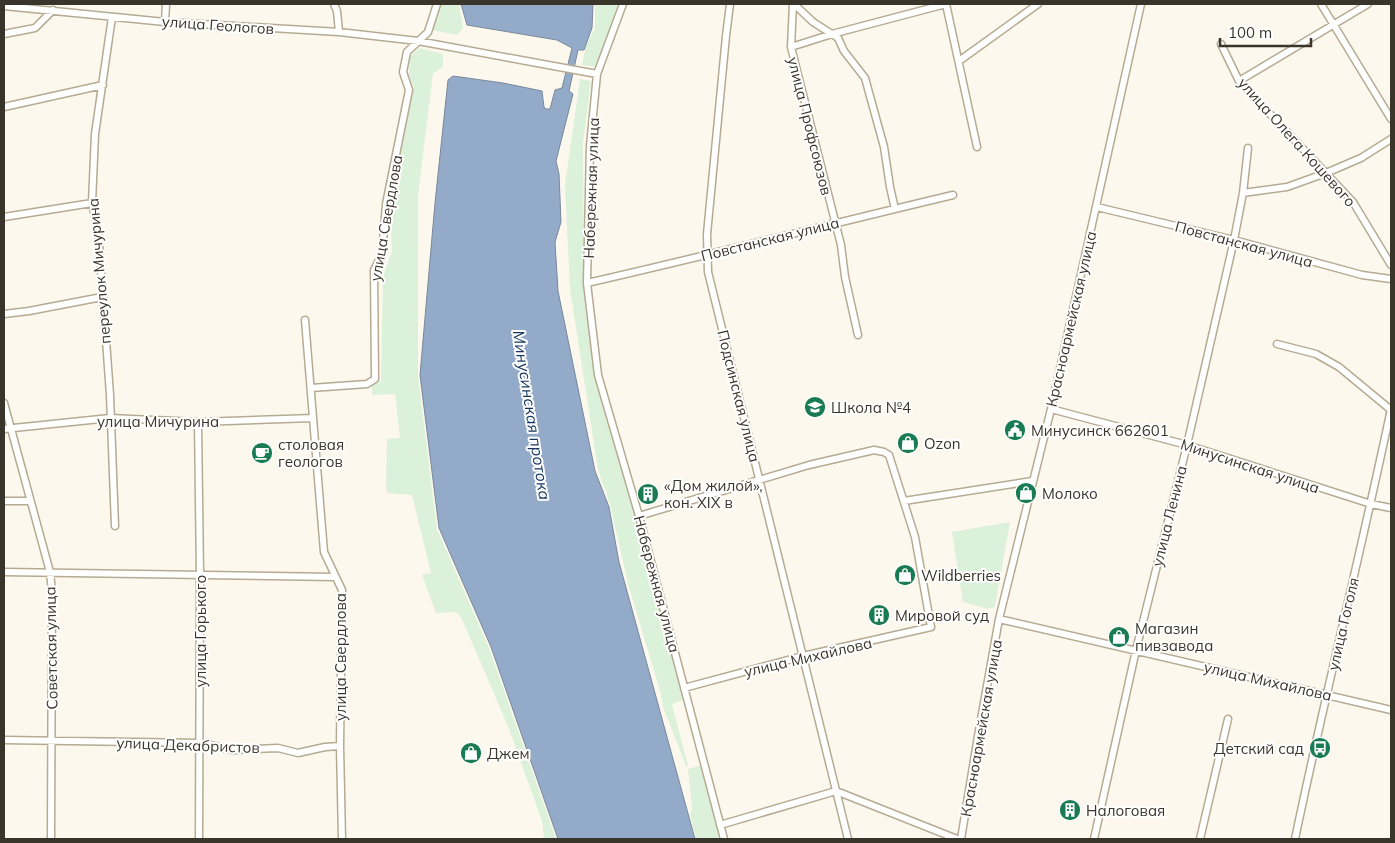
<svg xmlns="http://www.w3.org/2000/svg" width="1395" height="843" viewBox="0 0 1395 843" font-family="Mulish,sans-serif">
<rect width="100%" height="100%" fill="#fdf8ee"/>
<!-- green -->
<path fill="#dcf1d9" d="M441,4H459L463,28L457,35L431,30Z
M595,4H618L596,67L582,65L586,46L595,28Z
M419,48L443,54V66L433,74L418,195V376L437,529L489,648L556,839H544L542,821L508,726L461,617L456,612L436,613L422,575L431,573L412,495L387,493L386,480L387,439L400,438L395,394L372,395V385L381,381L383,276L392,251L390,200L414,87L409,75L410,57Z
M580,79L591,81L583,144L584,283L596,376L637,517L685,699L672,704L688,766H686L663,707L661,694L628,584L610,504L598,470L570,289L565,185Z
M1010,522L995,607L987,609L963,602L952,532Z
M703,765L719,839H696L690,814L692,808L688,769Z"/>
<!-- water -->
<path fill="#93abc9" stroke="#78889a" d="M461,4H593L592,28L584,50H578L569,91L573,94L556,161L559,174L561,222L555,242L558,291L595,471L609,507L619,562L695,839H558L491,647L439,528L420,375L435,203L448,80L453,76L503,83L542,91L544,107L546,109H550L555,90L562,88L572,48L557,40L467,25Z"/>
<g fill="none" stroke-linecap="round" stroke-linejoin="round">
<!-- minor casing -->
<g stroke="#b6ab92" stroke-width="9">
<path id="minor" d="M334,4L337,11L339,32
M623,4L597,74L590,146L587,283L598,375L639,516L724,839
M730,4L726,36L707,234L708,272L848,839
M793,4L791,47L841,245L845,277L858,335
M794,4L813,22L838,38L844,51L865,78L884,147L890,187L895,209
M946,4L977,147
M1321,4L1391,119
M4,6L165,22L339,32L418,41L597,74
M112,17L95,134L92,203L98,230L110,395L115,526
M165,22L166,4
M4,34L35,28L53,10
M1221,44L1239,81L1353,202L1391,265
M791,47L832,34L946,4
M959,61L1038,4
M1239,81L1368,4
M4,107L103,85
M1243,193L1287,187L1326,173L1361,158L1391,139
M1097,207L1234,240L1362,275L1391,279
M4,217L92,203
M587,283C710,255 831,224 953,195
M4,314L29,311L102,297
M305,320L324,552L342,590L340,746L342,839
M1277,344L1316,354L1339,367L1391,410
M311,388L367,384L375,379L374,270L382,254L386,204L409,90L403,72L407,52L428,32L437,4
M4,403L50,572L52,592L51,839
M1051,409L1187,445L1371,504L1391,508
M198,422L200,576L199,839
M4,429L110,418L198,422L313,418
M4,501H30
M904,501L1032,481
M639,516L809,465L874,450L884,452L889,455L915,537L931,627L803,656L684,688
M4,572L335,577
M999,619L1391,710
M4,740L200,743L233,750L278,748L298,753L325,747L340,746
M720,825L836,791L957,839
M961,839L978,736L999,619L1051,409L1141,4
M1094,839L1136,650L1187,445L1234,240L1243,193L1248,148
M1200,839L1228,719
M1295,839C1325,695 1361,552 1391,409"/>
</g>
<!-- minor -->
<use href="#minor" stroke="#fff" stroke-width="6"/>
</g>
<!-- icons -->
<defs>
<g id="school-disc" transform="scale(1.125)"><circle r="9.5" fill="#197b53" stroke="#fff"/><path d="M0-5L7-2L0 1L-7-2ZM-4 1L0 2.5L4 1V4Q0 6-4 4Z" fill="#fff"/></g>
<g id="civic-disc" transform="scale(1.125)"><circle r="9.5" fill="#197b53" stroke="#fff"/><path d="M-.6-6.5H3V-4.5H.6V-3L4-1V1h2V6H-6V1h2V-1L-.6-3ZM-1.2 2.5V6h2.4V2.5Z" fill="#fff"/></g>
<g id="shop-disc" transform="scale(1.125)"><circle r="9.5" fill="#197b53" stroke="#fff"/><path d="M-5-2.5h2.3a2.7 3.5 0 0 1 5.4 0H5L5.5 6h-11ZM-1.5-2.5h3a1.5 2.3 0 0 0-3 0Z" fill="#fff"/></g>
<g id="cafe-disc" transform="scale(1.125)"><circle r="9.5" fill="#197b53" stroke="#fff"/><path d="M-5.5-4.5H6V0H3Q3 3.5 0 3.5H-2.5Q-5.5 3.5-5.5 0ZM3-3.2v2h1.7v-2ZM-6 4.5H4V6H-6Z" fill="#fff"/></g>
<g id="building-disc" transform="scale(1.125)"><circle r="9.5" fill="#197b53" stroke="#fff"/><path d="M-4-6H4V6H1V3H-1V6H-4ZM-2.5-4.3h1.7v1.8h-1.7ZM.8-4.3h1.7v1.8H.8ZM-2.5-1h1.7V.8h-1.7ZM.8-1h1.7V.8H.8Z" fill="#fff"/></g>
<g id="bus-disc" transform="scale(1.125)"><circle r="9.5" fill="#197b53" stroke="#fff"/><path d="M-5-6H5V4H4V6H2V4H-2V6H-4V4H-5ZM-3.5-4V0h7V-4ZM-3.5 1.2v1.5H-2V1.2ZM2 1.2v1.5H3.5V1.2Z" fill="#fff"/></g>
</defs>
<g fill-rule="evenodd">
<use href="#school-disc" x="815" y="407"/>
<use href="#civic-disc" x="1015" y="430"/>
<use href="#shop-disc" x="908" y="443"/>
<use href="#cafe-disc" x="262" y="453"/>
<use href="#shop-disc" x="1026" y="493"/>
<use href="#building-disc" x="648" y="494"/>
<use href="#shop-disc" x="905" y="575"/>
<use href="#building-disc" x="879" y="615"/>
<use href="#shop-disc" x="1119" y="637"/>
<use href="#bus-disc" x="1320" y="748"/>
<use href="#shop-disc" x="471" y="753"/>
<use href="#building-disc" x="1070" y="810"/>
</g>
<g text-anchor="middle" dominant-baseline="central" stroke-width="4" stroke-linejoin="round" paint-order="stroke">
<!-- street labels -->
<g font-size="15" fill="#3a352b" stroke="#fff">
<text transform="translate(218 25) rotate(4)">улица Геологов</text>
<text transform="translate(810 126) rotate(76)">улица Профсоюзов</text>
<text transform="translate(1297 142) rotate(48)">улица Олега Кошевого</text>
<text transform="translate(591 188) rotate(-88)">Набережная улица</text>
<text transform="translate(386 218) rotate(-80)">улица Свердлова</text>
<text transform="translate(770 239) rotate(-14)">Повстанская улица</text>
<text transform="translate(1244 244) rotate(15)">Повстанская улица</text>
<text transform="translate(99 271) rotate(-95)">переулок Мичурина</text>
<text transform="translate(1071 319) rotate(-77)">Красноармейская улица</text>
<text transform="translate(739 396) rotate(76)">Подсинская улица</text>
<text x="158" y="421">улица Мичурина</text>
<text transform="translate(1250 466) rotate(18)">Минусинская улица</text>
<text transform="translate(1169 516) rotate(-76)">улица Ленина</text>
<text transform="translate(657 584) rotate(75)">Набережная улица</text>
<text transform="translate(1343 624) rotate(-77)">улица Гоголя</text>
<text transform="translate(200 631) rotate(-90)">улица Горького</text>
<text transform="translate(51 648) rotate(-91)">Советская улица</text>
<text transform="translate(340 657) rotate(-90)">улица Свердлова</text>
<text transform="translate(808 657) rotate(-13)">улица Михайлова</text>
<text transform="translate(1268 681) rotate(13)">улица Михайлова</text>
<text transform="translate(981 728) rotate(-80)">Красноармейская улица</text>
<text transform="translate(188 745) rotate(2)">улица Декабристов</text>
</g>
<!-- poi labels -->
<g font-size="15" fill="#3a352b" stroke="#fff" text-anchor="start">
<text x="831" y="407">Школа №4</text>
<text x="1031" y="430">Минусинск 662601</text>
<text x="924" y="443">Ozon</text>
<text x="278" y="444">столовая<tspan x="278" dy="17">геологов</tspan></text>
<text x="664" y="485">«Дом жилой»,<tspan x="664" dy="17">кон. ХIХ в</tspan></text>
<text x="1042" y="493">Молоко</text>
<text x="921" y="575">Wildberries</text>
<text x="895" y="615">Мировой суд</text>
<text x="1135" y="628">Магазин<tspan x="1135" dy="17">пивзавода</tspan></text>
<text x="1304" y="748" text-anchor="end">Детский сад</text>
<text x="487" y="753">Джем</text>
<text x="1086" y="810">Налоговая</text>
</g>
<!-- water labels -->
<g font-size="16" font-style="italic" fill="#163860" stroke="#fff">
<text transform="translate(532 415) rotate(81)">Минусинская протока</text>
</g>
</g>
<!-- border -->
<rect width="1395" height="843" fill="none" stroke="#3a352b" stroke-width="10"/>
<!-- scale -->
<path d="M1220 38v8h91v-8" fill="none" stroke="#3a352b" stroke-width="2.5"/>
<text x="1228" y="38" font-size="15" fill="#3a352b" stroke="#ffffff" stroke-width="4" paint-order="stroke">100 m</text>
</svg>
